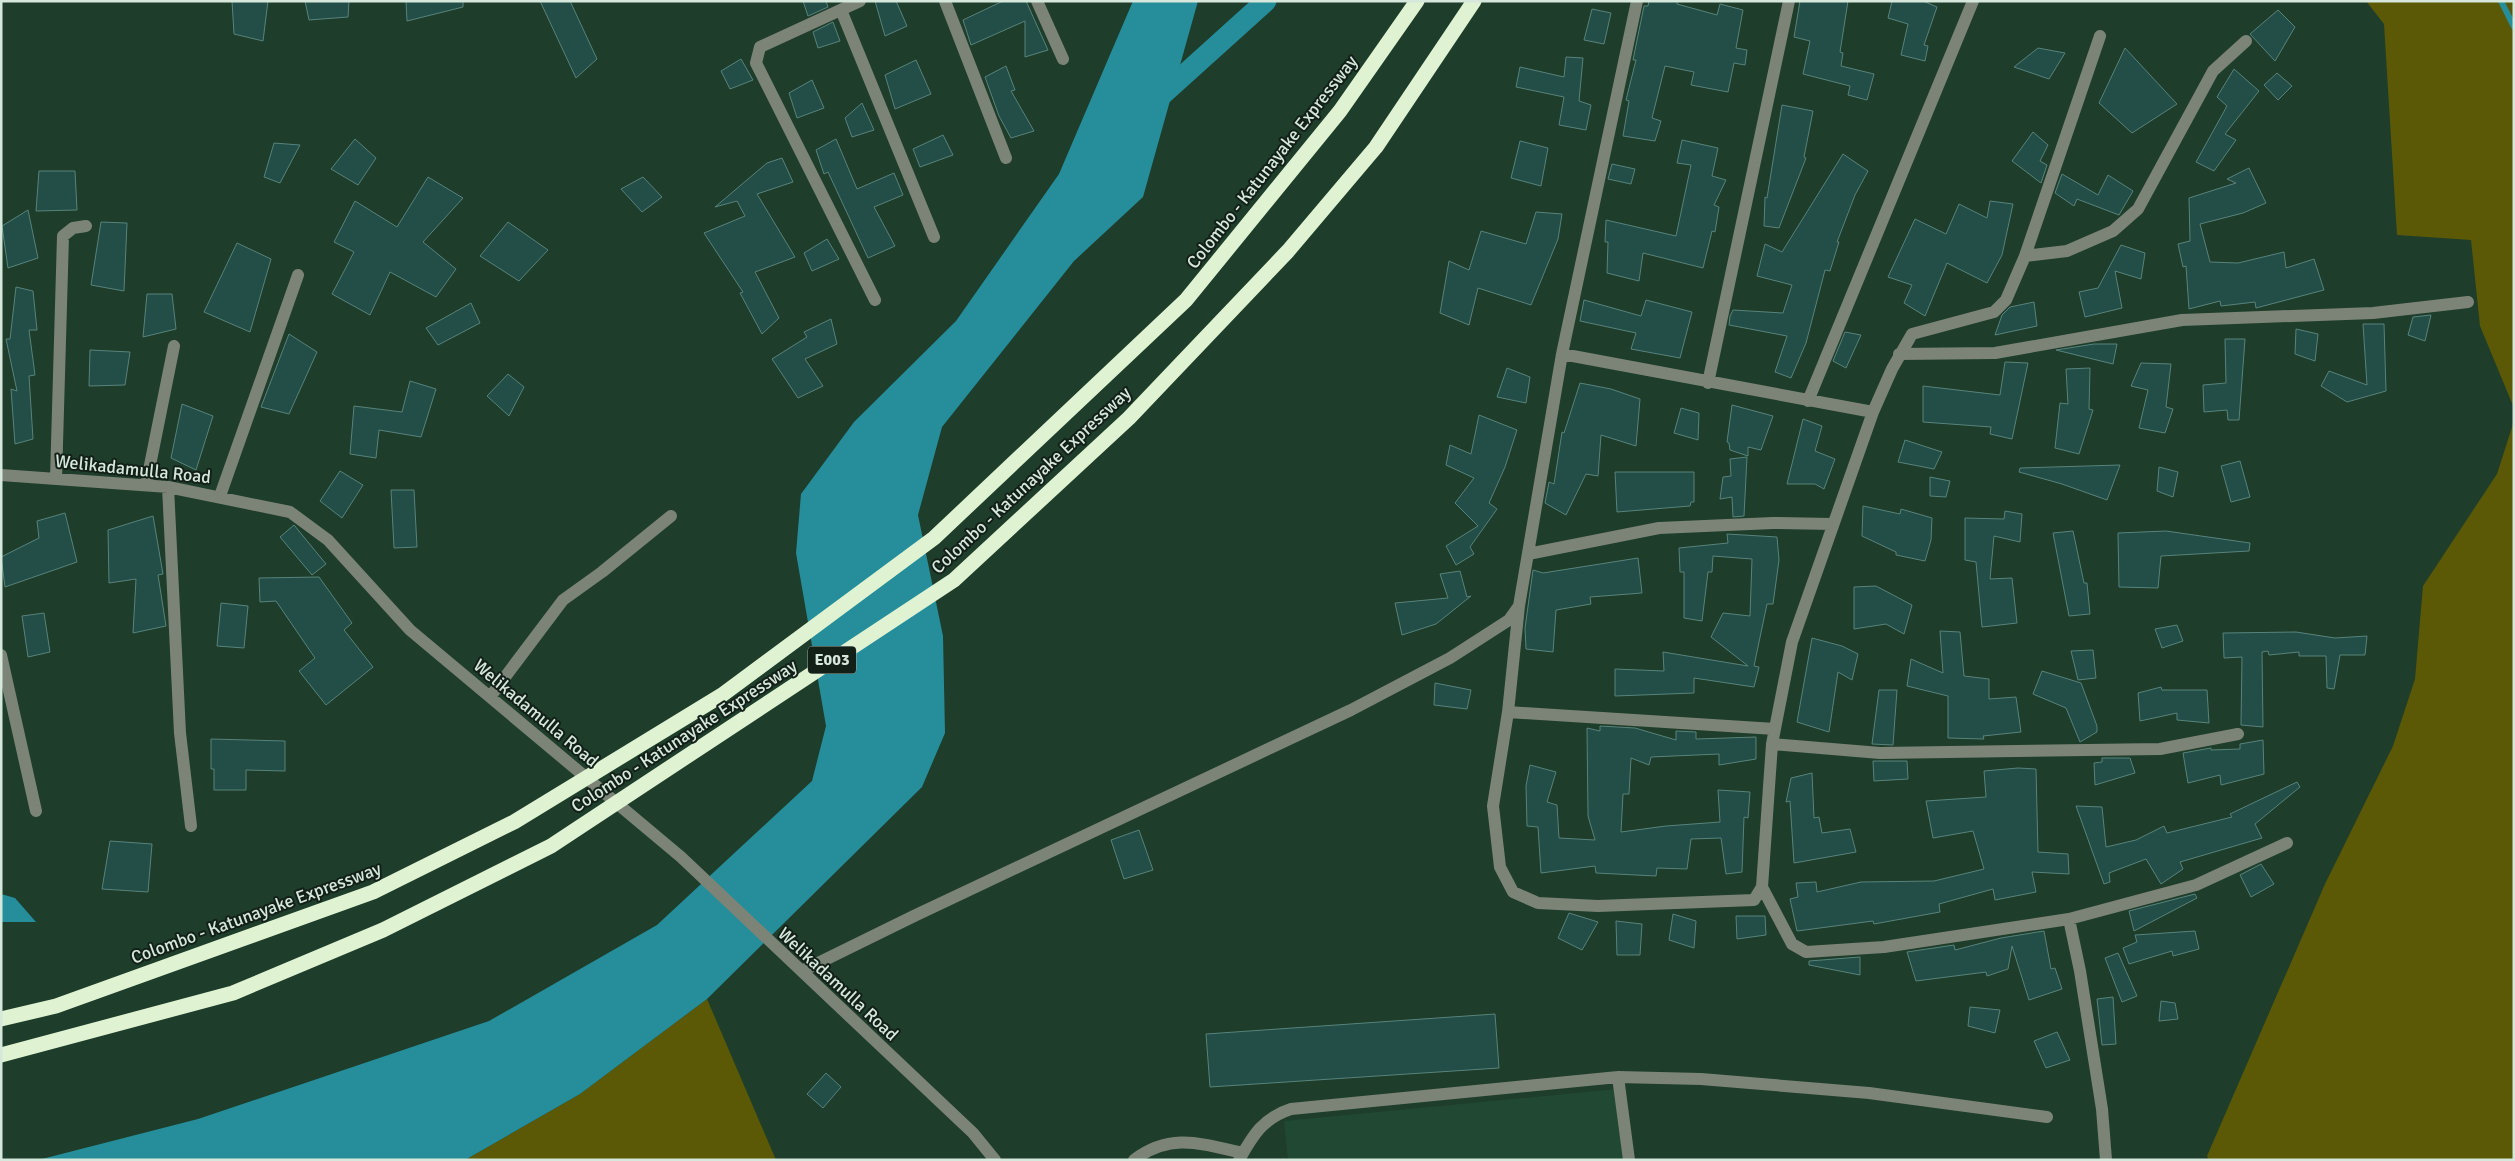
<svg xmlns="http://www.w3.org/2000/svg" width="2515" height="1161" viewBox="0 0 2515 1161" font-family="Signika,sans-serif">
<rect width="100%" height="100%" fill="#1e3d2b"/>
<!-- built -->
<path fill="#214832" d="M1617,1089L1624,1160H1288L1284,1121Z"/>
<!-- green -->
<path fill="#5b5905" d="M2366,1H2514V408L2480,326L2471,240L2397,235L2384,24Z
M2514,421V1160H2209L2207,1156L2325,884L2393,746L2415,679L2423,586L2497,474Z
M707,999L776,1160H465L580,1094Z"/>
<!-- water -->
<path fill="#268e9a" d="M1133,1H1198L1143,197L1074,261L942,427L918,515L943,636L945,733L922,787L707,999L580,1094L465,1160H38L198,1119L489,1021L657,925L812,781L826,726L796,553L801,494L854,422L956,321L1059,174Z
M1,894L15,898L36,922H1Z"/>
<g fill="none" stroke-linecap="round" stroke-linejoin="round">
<!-- stream -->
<path stroke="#268e9a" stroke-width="6" d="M2501,1L2514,27"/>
<!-- canal -->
<path stroke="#268e9a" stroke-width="21" d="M1153,103L1266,1"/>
</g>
<!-- building -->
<path fill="#234e47" stroke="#58837b" d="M232,1H268L263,41L234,34Z
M305,1H349L348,17L309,20Z
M406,1H463V7L407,21Z
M540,1H570L597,59L576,78Z
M803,1H826L828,7L808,16Z
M875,1H896L907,26L885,36Z
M1003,1H1026L1048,50L1025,57V21L971,45L963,20Z
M1649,1H1677V4L1717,15L1720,4L1743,10L1736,48L1747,50L1745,65L1734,63L1728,92L1691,85L1694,72L1665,66L1652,118L1661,121L1655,141L1623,136L1629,101L1626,100L1636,60H1633L1644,6H1648Z
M1800,1H1848L1840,52L1843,53L1841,66L1874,74L1867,100L1848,95L1850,86L1803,74L1810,41L1794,37Z
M1892,1H1923L1937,7L1924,45L1928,46L1925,61L1901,55L1908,24L1888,18Z
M1592,9L1611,13L1604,44L1584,40Z
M2278,10L2295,27L2275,61L2250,34Z
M833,22L840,41L818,48L813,32Z
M2038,48L2065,53L2049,79L2014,67Z
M2125,48L2177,104L2132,133L2099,103Z
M1566,57L1583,58L1579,101L1591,105L1586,130L1559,125L1564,97L1516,87L1520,67L1564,77Z
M741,59L753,80L730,89L721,71Z
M916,60L931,94L895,109L885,75Z
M1006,66L1015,90L1011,91L1034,131L1011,138L999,116L985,77Z
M2234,69L2259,91L2225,134L2236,140L2214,171L2196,162L2227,106L2217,97Z
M2277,73L2292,86L2278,100L2264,85Z
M812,80L824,108L797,118L789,93Z
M862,103L874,130L852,137L845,118Z
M1782,105L1813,111L1804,157L1806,158L1779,228L1764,226L1765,197L1767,198Z
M2033,132L2048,145L2040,161L2047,165L2041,183L2012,161Z
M943,135L953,155L920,167L913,149Z
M355,139L376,158L358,185L331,169Z
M836,139L857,189L894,173L903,195L874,207L895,246L868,258L828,172L824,174L816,150Z
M1682,140L1718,148L1712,176L1726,180L1714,205L1719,207L1715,232L1712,231L1703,268L1643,253L1639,281L1607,273L1608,242H1605L1606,220L1676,236L1691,165L1677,163Z
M1520,141L1548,148L1541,186L1511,178Z
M274,143L300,145L280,183L264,177Z
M1843,154L1868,171L1855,195L1837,242H1839L1830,271L1825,270L1806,343L1791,378L1775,372L1787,336L1729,325L1730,316L1733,310L1783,313L1792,285L1757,276L1765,244L1782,252Z
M782,158L793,182L757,194L795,257L755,272L779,318L762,334L740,293L743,292L704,233L745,216L737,201L715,207L767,163Z
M1612,164L1635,169L1631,184L1608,179Z
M2249,168L2266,203L2243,213L2200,224L2210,262L2238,263L2284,252L2286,268L2314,259L2324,290L2256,308L2255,302L2221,306L2220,301L2189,309L2186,266L2183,267L2178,244L2190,241L2189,198L2236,183L2227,179Z
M39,171H75L77,210L36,211Z
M2062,174L2098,195L2108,175L2133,191L2119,215L2077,199L2074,206L2055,193Z
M428,177L463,198L423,242L456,269L436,297L390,272L370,315L332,294L354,252L334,242L355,201L397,227Z
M643,177L662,197L642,212L621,189Z
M1990,201L2013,204L2002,255L1987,283L1947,263L1925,316L1904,303L1912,285L1888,277L1915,219L1946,234L1959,204L1987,218Z
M28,210L38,258L8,268L2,226Z
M1536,212L1562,214L1558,239L1531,305L1478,288L1469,325L1440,313L1449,261L1469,270L1481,231L1526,244Z
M101,222L127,223L124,291L91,285Z
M508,222L548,250L519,281L480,256Z
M827,239L839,259L812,271L804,253Z
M237,243L271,259L250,332L204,312Z
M2121,245L2145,253L2141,279L2115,271L2122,308L2085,317L2079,292L2098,288Z
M16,287L33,291L37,330H29L35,375L29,376L33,439L15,444L11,389L17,391L6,339H10Z
M147,294H172L176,329L143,337Z
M1584,300L1641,316L1646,300L1692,312L1680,358L1631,349L1636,333L1580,321Z
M2034,302L2037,326L1995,335L2002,315L2010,307Z
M471,303L480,323L438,345L426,328Z
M2431,315L2425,341L2408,335L2413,317Z
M831,319L837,344L805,359L823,386L798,398L772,359L807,337L804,332Z
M2363,324H2384L2386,391L2347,402L2321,386L2329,371L2367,385Z
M2296,329L2318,334L2315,361L2295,354Z
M1845,332L1861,335L1846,368L1833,361Z
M289,334L317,352L289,414L261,407Z
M2225,339H2245L2239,420H2228L2227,410L2204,412L2203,385L2226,383Z
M2094,344H2117L2113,364L2056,350Z
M90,350L130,352L125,385L89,386Z
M2005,362L2028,363L2012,439L1990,434L1991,427L1923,422V386L2000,395Z
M2141,363L2171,364L2166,407L2173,409L2165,433L2139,428L2148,390L2131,386Z
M1507,368L1530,377L1526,403L1497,397Z
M2090,368L2089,409L2093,410L2079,454L2055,448L2060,403L2068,404L2066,369Z
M508,374L524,387L509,416L487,396Z
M410,381L436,389L421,437L379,430L376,458L350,454L354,406L402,412Z
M1580,383L1611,389L1640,399L1636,446L1601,435L1598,476L1586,474L1566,515L1545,503L1549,482L1554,484L1562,432L1564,433Z
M182,404L213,416L196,470L171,458Z
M1732,405L1773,416L1761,450L1748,447V456L1730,450L1729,443L1727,442Z
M1681,408L1699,413L1698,440L1674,433Z
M1479,415L1517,430L1505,467L1489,503L1497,509L1470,547L1474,554L1456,565L1446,546L1478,526L1455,503L1474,478L1446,465L1450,445L1471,454Z
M1803,419L1822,426L1815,451L1835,459L1824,489L1815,484H1787Z
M1905,440L1942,452L1934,469L1898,462Z
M1747,457L1744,516L1733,517L1732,497L1720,499L1723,477L1731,476L1730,459Z
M2240,461L2250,497L2231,502L2221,466Z
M2120,465L2107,500L2062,484L2019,472L2020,468Z
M2159,467L2178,472L2173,497L2157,491Z
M340,471L363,485L342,518L320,501Z
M1615,472H1694V502H1691L1690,506L1617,512Z
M1930,477L1950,481L1946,497L1930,496Z
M391,490H414L417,547L394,548Z
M1863,506L1900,514L1901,509L1932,518L1931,540L1925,561L1896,555V552L1862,536Z
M2005,511L2022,514L2020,542L1994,536L1990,579L2012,578L2017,623L1982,627L1976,562L1965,560V518L2004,519Z
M65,513L77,562L5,587L1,557L39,538L37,521Z
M153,516L163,574L158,575L166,626L133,633L136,579L109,583L108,530Z
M294,525L326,564L312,575L280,537Z
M2073,531L2084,583H2087L2090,614L2069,616L2053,533Z
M2166,531L2250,543L2249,551L2161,556L2158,588L2119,587L2118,533Z
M1727,534L1777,537L1779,560L1773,604H1767L1754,666L1759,667L1754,687L1694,678V693L1615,696V669L1664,671L1663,652L1748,666L1711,637L1723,613L1750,616L1752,559L1713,556L1712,572H1708L1702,621L1684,618V572H1680L1679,548L1728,543Z
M1638,558L1642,593L1590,597L1591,604L1556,610L1553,652L1526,649L1525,628L1533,570L1543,573Z
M1460,571L1467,597L1471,596L1436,624L1402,635L1395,603L1448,598L1440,574Z
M319,577L352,623L344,630L373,667L326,705L299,671L315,658L276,601L260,602L259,578Z
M1876,586L1912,605L1904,634L1886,624L1854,629V587Z
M221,603L248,606L244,648L217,646Z
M44,613L50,652L28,657L22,616Z
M2177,625L2183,641L2162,648L2155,629Z
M1940,631L1960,632L1964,676L1989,679V699L2016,697L2021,732L1983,736L1984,739L1948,738V696L1907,686L1911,659L1943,673Z
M2296,632L2335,638L2367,636L2365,655H2340L2334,689L2327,688L2326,656H2299V652L2269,655L2268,651L2262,652L2263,727L2241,725L2242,657L2224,658L2223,633Z
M1812,638L1842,646L1858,654L1852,680L1838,672L1829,732L1797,722Z
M2093,650L2096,678L2078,680L2071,651Z
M2042,671L2081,683L2097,726V732L2080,742L2066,708L2033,694Z
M1435,683L1471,690L1467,709L1434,705Z
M2161,687L2162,690H2207L2209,723L2177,720V713L2140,721L2138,693Z
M1879,690H1897L1893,745L1872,744Z
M1600,726L1635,728L1676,740V731L1696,732V739L1756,737V759L1719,765V754L1651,757L1649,765L1631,758L1629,794H1623L1621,832L1666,826L1720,822L1718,790L1750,792L1748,818L1744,817L1742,872L1726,874L1721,838L1691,839L1687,869L1657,868L1656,876L1596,873L1595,866L1541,873L1538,827L1527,826L1526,786L1530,765L1556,772L1547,802L1557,805L1559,838L1595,840L1588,816L1587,728L1600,731Z
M211,739L285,741V771L246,770V790H214V769H211Z
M2263,740L2264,774L2221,785L2220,775L2188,783L2183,753L2211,748V750L2240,749V744Z
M2102,758H2130L2135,773L2095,785L2094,763L2102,762Z
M1873,761H1907L1908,779L1874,781Z
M2018,768L2036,769L2038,852L2068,854L2069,874L2032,872L2036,892L1995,900L1993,889L1939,904L1940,912L1874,924L1873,921L1797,931L1790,899L1798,897L1796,883L1816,882L1817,892L1861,882L1934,881L1984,869L1973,831L1933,838L1926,801L1986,797L1984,771Z
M1812,773L1814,818L1819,817L1822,833L1850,829L1856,852L1794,863L1790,801L1786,802L1791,778Z
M2297,782L2300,787L2255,824L2262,838L2180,862L2183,869L2161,884L2146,859L2109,873L2110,882L2104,884L2076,806L2102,807L2106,847L2136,840L2164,826L2167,833L2232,817L2230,814Z
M1139,830L1153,870L1124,879L1111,840Z
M110,841L152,844L148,892L102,889Z
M2261,864L2274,884L2251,897L2240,875Z
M2195,894L2197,898L2134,931L2129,911Z
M1569,913L1598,922L1582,950L1558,938Z
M1673,914L1696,921L1694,948L1669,940Z
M1736,916H1765L1766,935L1737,939Z
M1616,921L1642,924L1640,955H1617Z
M2044,931L2051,969L2055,968L2062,989L2029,1000L2012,946L2008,969L1987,976L1986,972L1916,981L1907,952L1954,945L1955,950L2001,938Z
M2195,931L2199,949L2173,956L2172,951L2129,964L2123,948L2137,942L2135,935Z
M2118,953L2137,996L2122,1002L2105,958Z
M1860,957V975L1809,965V961Z
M2113,997L2116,1044L2102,1045L2097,999Z
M2161,1001L2175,1003L2178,1019L2159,1021Z
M1970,1007L2000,1010L1995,1033L1968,1026Z
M1495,1014L1499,1068L1210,1087L1206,1034Z
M2057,1032L2070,1060L2046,1068L2034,1041Z
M826,1073L841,1087L823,1108L807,1094Z"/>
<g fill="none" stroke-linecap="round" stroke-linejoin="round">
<!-- minor -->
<path stroke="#7c8477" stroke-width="12" d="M860,1L760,47L756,63L875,300
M945,1L1006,158
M1037,1L1063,59
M841,10L934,237
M2025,256L2067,251L2113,231L2138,209L2213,71L2246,41
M1562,354L1873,412
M1899,354L1995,353L2182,320L2373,313L2468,302
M1708,383L1789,1
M1808,401L1973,1
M1,475L168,487L290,512L328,540L410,630L681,857L973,1133L995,1160
M56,479L63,236L73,228L86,226
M146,485L174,346
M168,487L180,733L191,826
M220,496L298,275
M1528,554L1659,528L1773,523L1832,524
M1519,606L1508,712L1493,806L1500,867L1513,892L1538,903L1598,906L1754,900L1762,887L1772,744L1792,642L1873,412L1892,369L1912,334L1994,312L2006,300L2025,256L2100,36
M1,655L36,811
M490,697L563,600L602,572L671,516
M1508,712L1775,729
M1772,744L1880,753L2160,749L2238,734
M1762,887L1792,944L1806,952L1884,947L2069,919L2196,885L2287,843
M2069,919L2080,971L2102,1109L2106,1160
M802,971L914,916L1351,710L1450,658L1509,620L1519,606L1562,354L1637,1
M1618,1077L1629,1160
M1134,1160C1171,1132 1202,1144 1243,1153
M1239,1160C1253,1135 1263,1118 1291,1109L1618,1077L1701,1079L1869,1093L2047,1117"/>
<!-- highway-bridge -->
<path stroke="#dff3d2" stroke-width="15" d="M1,1019L56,1006L373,892L514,822L722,695L934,538L1186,300L1340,111L1417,1
M1,1055L233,993L383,930L551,846L954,580L1129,418L1288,251L1376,147L1474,1"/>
</g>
<g text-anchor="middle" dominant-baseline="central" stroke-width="4" stroke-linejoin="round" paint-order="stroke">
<!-- shield labels -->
<rect fill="#132018" stroke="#9caca1" stroke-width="1" x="808" y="646.5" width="48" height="27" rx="4"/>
<g font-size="16" font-weight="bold" fill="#d6e8dc">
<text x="832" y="660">E003</text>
</g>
<!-- street labels -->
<g font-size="18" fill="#d6e8dc" stroke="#132018">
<text transform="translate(1272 162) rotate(-52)">Colombo - Katunayake Expressway</text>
<text transform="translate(133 469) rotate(6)">Welikadamulla Road</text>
<text transform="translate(1031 480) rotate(-43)">Colombo - Katunayake Expressway</text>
<text transform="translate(536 713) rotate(40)">Welikadamulla Road</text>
<text transform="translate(684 736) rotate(-33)">Colombo - Katunayake Expressway</text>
<text transform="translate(256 913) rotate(-20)">Colombo - Katunayake Expressway</text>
<text transform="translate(838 984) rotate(43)">Welikadamulla Road</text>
</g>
</g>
<!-- border -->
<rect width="2515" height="1161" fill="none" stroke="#d6e8dc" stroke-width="5"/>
</svg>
